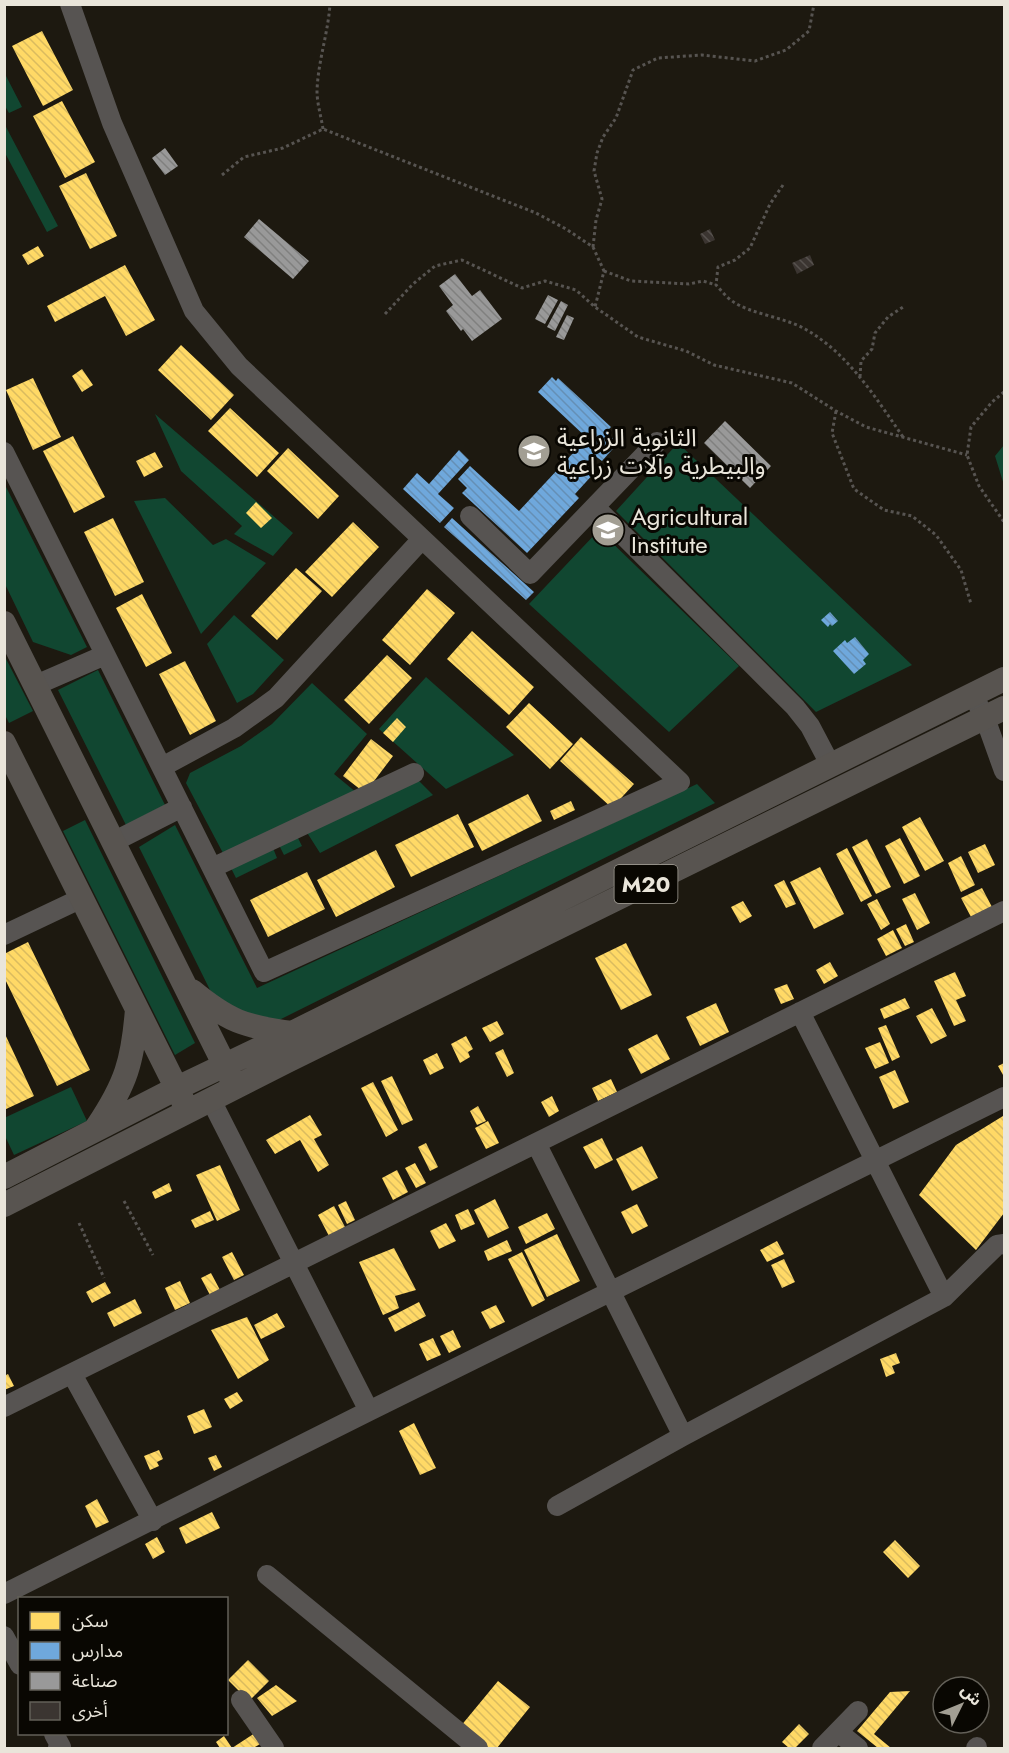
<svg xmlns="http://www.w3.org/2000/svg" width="1009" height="1753" viewBox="0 0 1009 1753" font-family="Jost,'Noto Sans Arabic',sans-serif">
<defs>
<pattern id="homes-back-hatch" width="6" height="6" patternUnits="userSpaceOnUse" patternTransform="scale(1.5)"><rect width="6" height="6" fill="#ffd966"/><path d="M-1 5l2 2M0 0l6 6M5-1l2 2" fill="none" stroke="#dabb5f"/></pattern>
<pattern id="schools-back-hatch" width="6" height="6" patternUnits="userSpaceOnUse" patternTransform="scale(1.5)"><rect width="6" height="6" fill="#6fa8dc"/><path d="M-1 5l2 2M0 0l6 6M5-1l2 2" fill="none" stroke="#658fb5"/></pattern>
<pattern id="industry-back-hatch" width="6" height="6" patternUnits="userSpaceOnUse" patternTransform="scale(1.5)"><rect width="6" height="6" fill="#999"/><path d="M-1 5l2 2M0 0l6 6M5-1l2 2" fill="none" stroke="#80807f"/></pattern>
<pattern id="building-back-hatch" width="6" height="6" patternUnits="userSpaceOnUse" patternTransform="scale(1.5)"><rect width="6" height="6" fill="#3b3531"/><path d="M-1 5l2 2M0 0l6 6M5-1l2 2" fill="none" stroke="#57524e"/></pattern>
</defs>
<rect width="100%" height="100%" fill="#1d1910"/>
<!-- green -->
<path fill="#114731" d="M5,74L22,107L9,113L5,106Z
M5,125L58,226L47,232L5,153Z
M155,414L293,533L273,556L234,534L242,526L181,471Z
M678,443L912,665L816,712L616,511Z
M1004,445V485L995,456Z
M4,483L87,647L71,655L33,642L5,584Z
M165,498L213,545L226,539L266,563L201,634L134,501Z
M599,530L739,666L669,732L529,604Z
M234,615L284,660L253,694L237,703L207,644Z
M4,655L33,711L9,723L5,715Z
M98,670L165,805L126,825L58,690Z
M426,677L514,755L446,789L379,729Z
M312,683L367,734L334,774L357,793L224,855L186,783L190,773L241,746L272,724Z
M415,777L433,795L320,853L306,831Z
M697,784L715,803L263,1028L236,1015L210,990L139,847L175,825L257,988Z
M85,820L195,1043L175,1055L63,831Z
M297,836L302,846L284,855L279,845Z
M273,848L277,858L236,878L231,868Z
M71,1087L87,1121L14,1155L5,1136L4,1118Z"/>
<!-- homes -->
<path fill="url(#homes-back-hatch)" d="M42,31L73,90L43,106L12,46Z
M62,101L95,162L65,178L33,116Z
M86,173L117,236L90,249L59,186Z
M38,246L44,256L28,265L22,255Z
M125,265L155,320L126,336L105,296L55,322L47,306Z
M181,345L234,395L211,420L158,370Z
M82,369L93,385L82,392L72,376Z
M33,378L61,437L33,450L6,390Z
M230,408L279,453L257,477L208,431Z
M73,436L105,497L74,513L43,451Z
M288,448L339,496L318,519L267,471Z
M155,452L163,467L144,477L136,461Z
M256,502L272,518L261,528L246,513Z
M113,518L144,582L115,596L84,532Z
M353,522L379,547L332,597L305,572Z
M296,568L322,591L277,640L251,616Z
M427,589L455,613L410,665L382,640Z
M142,594L172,653L146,667L116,608Z
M472,631L534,687L509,715L447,659Z
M387,655L412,678L369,724L344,700Z
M185,661L216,721L190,735L159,674Z
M529,703L573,744L550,769L506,727Z
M397,718L406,727L393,742L383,733Z
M581,737L634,784L612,808L560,761Z
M371,739L393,756L365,793L343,776Z
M528,794L542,821L482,851L468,824Z
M571,801L575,810L554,820L550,811Z
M458,814L474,847L411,877L395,845Z
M920,817L944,861L925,871L902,827Z
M900,838L920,876L904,884L885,846Z
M867,839L891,887L876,894L852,847Z
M985,844L995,865L978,873L968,852Z
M847,848L872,896L861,902L836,854Z
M376,850L395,887L336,917L317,880Z
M961,856L975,885L961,892L948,863Z
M820,867L844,914L814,929L790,882Z
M307,872L325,909L268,937L250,900Z
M784,880L796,904L786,908L774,885Z
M982,888L992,907L971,917L961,898Z
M915,893L930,923L917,930L902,899Z
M877,899L890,924L881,930L867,904Z
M743,901L752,916L740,923L731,907Z
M906,924L914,942L905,946L896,929Z
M893,930L902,948L886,956L877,939Z
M28,942L90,1070L57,1086L4,977V954Z
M626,943L652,995L621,1010L595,958Z
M830,962L838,976L824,984L816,970Z
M955,972L966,996L956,1000L966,1021L954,1026L934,981Z
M787,984L794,999L781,1004L774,989Z
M905,998L910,1008L884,1019L880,1009Z
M716,1003L729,1032L700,1046L686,1017Z
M932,1008L947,1036L931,1044L916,1016Z
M497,1021L504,1034L490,1042L482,1028Z
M886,1025L900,1057L892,1061L878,1028Z
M4,1032L34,1096L4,1110Z
M657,1034L670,1059L641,1074L628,1049Z
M466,1036L473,1049L468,1052L470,1057L460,1063L451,1044Z
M880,1042L889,1063L875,1069L865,1048Z
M503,1049L514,1073L507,1077L495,1053Z
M437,1053L444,1068L430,1075L423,1060Z
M1004,1063V1074L1003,1075L998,1066Z
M895,1070L909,1102L893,1109L879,1077Z
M392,1076L413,1120L402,1125L381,1081Z
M611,1079L617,1092L598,1101L592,1088Z
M373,1082L398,1130L386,1137L361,1088Z
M552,1096L559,1111L549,1117L541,1102Z
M478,1106L486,1121L477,1125L470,1111Z
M310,1115L322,1135L314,1139L329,1165L318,1172L300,1140L275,1154L266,1140Z
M1003,1116L1004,1213L976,1250L919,1195L956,1145Z
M488,1121L499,1143L486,1149L475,1128Z
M602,1138L613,1160L595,1169L583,1147Z
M426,1143L438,1167L430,1171L418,1147Z
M642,1146L658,1178L632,1191L616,1159Z
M415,1163L426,1183L416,1188L405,1168Z
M220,1165L240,1210L217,1221L196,1175Z
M397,1170L408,1192L393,1200L382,1178Z
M169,1183L172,1191L155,1199L152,1192Z
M495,1199L509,1228L488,1238L474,1210Z
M346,1201L355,1220L347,1224L338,1205Z
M637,1204L648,1226L632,1234L621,1212Z
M334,1206L345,1227L329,1236L318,1215Z
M468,1209L475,1224L461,1230L455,1215Z
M210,1211L214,1220L195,1228L191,1220Z
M547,1213L555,1229L526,1244L518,1227Z
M446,1223L456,1241L439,1249L430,1231Z
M557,1234L580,1281L547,1297L524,1250Z
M507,1240L512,1251L488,1261L484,1251Z
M777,1241L784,1254L767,1262L760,1250Z
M394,1248L416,1290L395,1296L399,1308L383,1315L359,1262Z
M232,1252L244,1275L234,1280L222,1257Z
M522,1252L545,1300L532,1307L508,1259Z
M784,1259L795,1282L782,1288L771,1265Z
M211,1273L220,1290L210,1295L201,1278Z
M180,1281L190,1303L175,1310L165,1288Z
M105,1282L111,1293L92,1303L86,1292Z
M135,1299L142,1313L114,1327L107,1313Z
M419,1302L426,1316L395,1332L388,1318Z
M496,1305L505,1322L490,1329L481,1312Z
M277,1313L285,1327L261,1339L254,1325Z
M247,1317L269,1360L238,1379L211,1330Z
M453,1330L461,1347L449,1353L440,1336Z
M433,1338L441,1355L427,1361L419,1344Z
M896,1353L900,1363L892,1366L895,1373L886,1377L880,1359Z
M8,1374L14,1386L4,1390V1376Z
M237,1392L243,1401L230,1409L224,1399Z
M204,1409L212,1427L194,1434L187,1416Z
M414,1423L436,1468L420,1475L399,1431Z
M159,1450L163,1459L157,1462L159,1466L150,1470L144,1456Z
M216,1455L222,1467L214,1471L208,1458Z
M97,1499L109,1522L96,1528L85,1506Z
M212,1512L220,1528L186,1544L179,1528Z
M157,1537L165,1552L153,1559L145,1544Z
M895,1540L920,1566L908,1578L883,1552Z
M248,1660L269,1681L249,1701L228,1680Z
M498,1681L530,1707L497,1748H487L460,1727Z
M276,1685L297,1701L272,1716L257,1698Z
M910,1691L874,1734L891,1748H878L857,1731L890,1692Z
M799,1724L809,1734L795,1748H789L782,1742Z
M255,1733L262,1743L253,1748H220L216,1742L224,1736L232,1748Z"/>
<!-- schools -->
<path fill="url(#schools-back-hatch)" d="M552,377L556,381L558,378L611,427L606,432L618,443L602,461L594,455L587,462L596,471L575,494L579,498L527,553L462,493L467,488L458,479L470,466L519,511L587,438L538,392Z
M459,450L469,460L438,494L454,508L440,523L403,489L417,473L429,484Z
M452,518L534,592L526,600L444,527Z
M830,612L838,621L832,626L830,624L828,627L821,620Z
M855,637L869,654L863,660L866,664L854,674L833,651L845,640L847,643Z"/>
<!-- industry -->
<path fill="url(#industry-back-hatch)" d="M165,148L178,166L165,175L152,158Z
M259,219L309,261L293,279L244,237Z
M455,274L472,296L480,290L502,319L472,341L463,329L461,331L446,311L453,305L439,286Z
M548,295L558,300L545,324L535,319Z
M561,301L568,305L555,331L547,327Z
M567,315L574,318L564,340L556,337Z
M725,421L771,466L750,488L704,443Z"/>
<!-- building -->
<path fill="url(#building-back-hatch)" d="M710,229L715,240L705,244L700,234Z
M810,255L814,265L797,274L792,263Z"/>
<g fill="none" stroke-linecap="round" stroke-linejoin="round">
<!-- path -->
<path stroke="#575451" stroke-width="3" stroke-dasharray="3 3" stroke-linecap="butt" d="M323,129C321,116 317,103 317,91C318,61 328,34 330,4
M222,175L244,157L283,148L323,129L536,213L566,229L593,247L604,271L595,307
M783,185L770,204L750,248L735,260L718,267L716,285C721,290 726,297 732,301C750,314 784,317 805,329C848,353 876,398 903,437
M593,247L596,220L602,199L594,171L597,153L603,137L616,118L633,70L658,58L702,55L755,61L786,50L809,31L814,4
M604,271L631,281L689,284L703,281L716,285
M385,314L413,284L435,266L462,260L522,288L545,281L576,290L595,307L638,337L686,351L714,365L792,383L836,411L866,427L967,455
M860,377L861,361L872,349L875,333L888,317L903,307
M1004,392L992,402L971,427L967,455L979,486L1004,522
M836,411L832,433L854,489L884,510L912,516L936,535L961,570L971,604
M124,1201L153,1255
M79,1223L104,1278"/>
<!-- minor -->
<path stroke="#575452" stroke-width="20" d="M4,452L264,972L680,782L239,366L194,311L112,123L70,4
M595,507L795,707L810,726L831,766
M470,516L530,574L657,442
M36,685L105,655
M973,695L985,718L1004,771
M162,767L234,728L276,698L422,539
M113,842L182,807
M212,868L414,773
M4,935L82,898
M800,1012L944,1297
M211,1100L369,1411
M536,1143L683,1436
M72,1374L153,1521
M4,1407L1004,911
M557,1506L683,1436L944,1297L997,1245L1004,1244
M267,1575L478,1748
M4,1594L369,1411L1004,1097
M4,1636L20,1665
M241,1700L274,1748
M838,1732L858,1748
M54,1734L61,1747L58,1748
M822,1748L858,1711
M976,1748L977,1747"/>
<!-- major -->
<path stroke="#585450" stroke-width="24" d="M4,623L232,1080
M4,743L184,1103
M192,991C228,1021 245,1027 292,1033
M97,1127C126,1084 133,1061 137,1009
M4,1177L177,1088L292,1033L1004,679
M4,1205L287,1061L1004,708"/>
</g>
<!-- icons -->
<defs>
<g id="school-disc" transform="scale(1.725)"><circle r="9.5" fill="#a29e93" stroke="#090702"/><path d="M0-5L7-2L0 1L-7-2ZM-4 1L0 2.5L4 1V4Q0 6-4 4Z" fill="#fff"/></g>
<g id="university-disc" transform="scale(1.725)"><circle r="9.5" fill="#a29e93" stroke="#090702"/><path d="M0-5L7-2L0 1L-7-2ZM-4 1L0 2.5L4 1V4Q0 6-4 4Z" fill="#fff"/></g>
</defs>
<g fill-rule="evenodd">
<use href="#school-disc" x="534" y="451"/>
<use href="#university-disc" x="608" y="530"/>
</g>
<g text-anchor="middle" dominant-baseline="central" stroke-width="6" stroke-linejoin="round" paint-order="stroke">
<!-- shield labels -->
<rect fill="#090702" stroke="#a6a299" stroke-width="1.5" x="614.5" y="865" width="63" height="38" rx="4.5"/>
<g font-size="22" font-weight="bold" fill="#e9e5da">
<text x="646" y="884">M20</text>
</g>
<!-- poi labels -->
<g font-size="24" fill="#e9e5da" stroke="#090702" text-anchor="start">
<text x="557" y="437">الثانوية الزراعية<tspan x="557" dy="28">والبيطرية وآلات زراعية</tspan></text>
<text x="631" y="516">Agricultural<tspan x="631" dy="28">Institute</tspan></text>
</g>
</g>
<!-- border -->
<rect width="1009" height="1753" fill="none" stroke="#e9e5da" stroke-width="12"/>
<!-- legend -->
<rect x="18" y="1597" width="210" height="138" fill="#090702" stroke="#636058" stroke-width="1.5"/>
<rect x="30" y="1612" width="30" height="18" fill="#ffd966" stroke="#636058" stroke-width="1.5"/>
<text x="72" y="1627" font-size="18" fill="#e9e5da">سكن</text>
<rect x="30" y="1642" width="30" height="18" fill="#6fa8dc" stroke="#636058" stroke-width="1.5"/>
<text x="72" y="1657" font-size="18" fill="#e9e5da">مدارس</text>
<rect x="30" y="1672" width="30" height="18" fill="#999999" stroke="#636058" stroke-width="1.5"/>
<text x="72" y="1687" font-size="18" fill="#e9e5da">صناعة</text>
<rect x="30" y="1702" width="30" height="18" fill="#3b3531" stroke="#636058" stroke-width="1.5"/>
<text x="72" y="1717" font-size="18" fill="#e9e5da">أخرى</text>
<!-- north arrow -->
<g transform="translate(961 1705) rotate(47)"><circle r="28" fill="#090702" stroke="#636058" stroke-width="1.5"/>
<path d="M0-4.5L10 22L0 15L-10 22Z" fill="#a29e93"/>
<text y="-9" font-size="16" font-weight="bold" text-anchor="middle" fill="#e9e5da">ش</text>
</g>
</svg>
